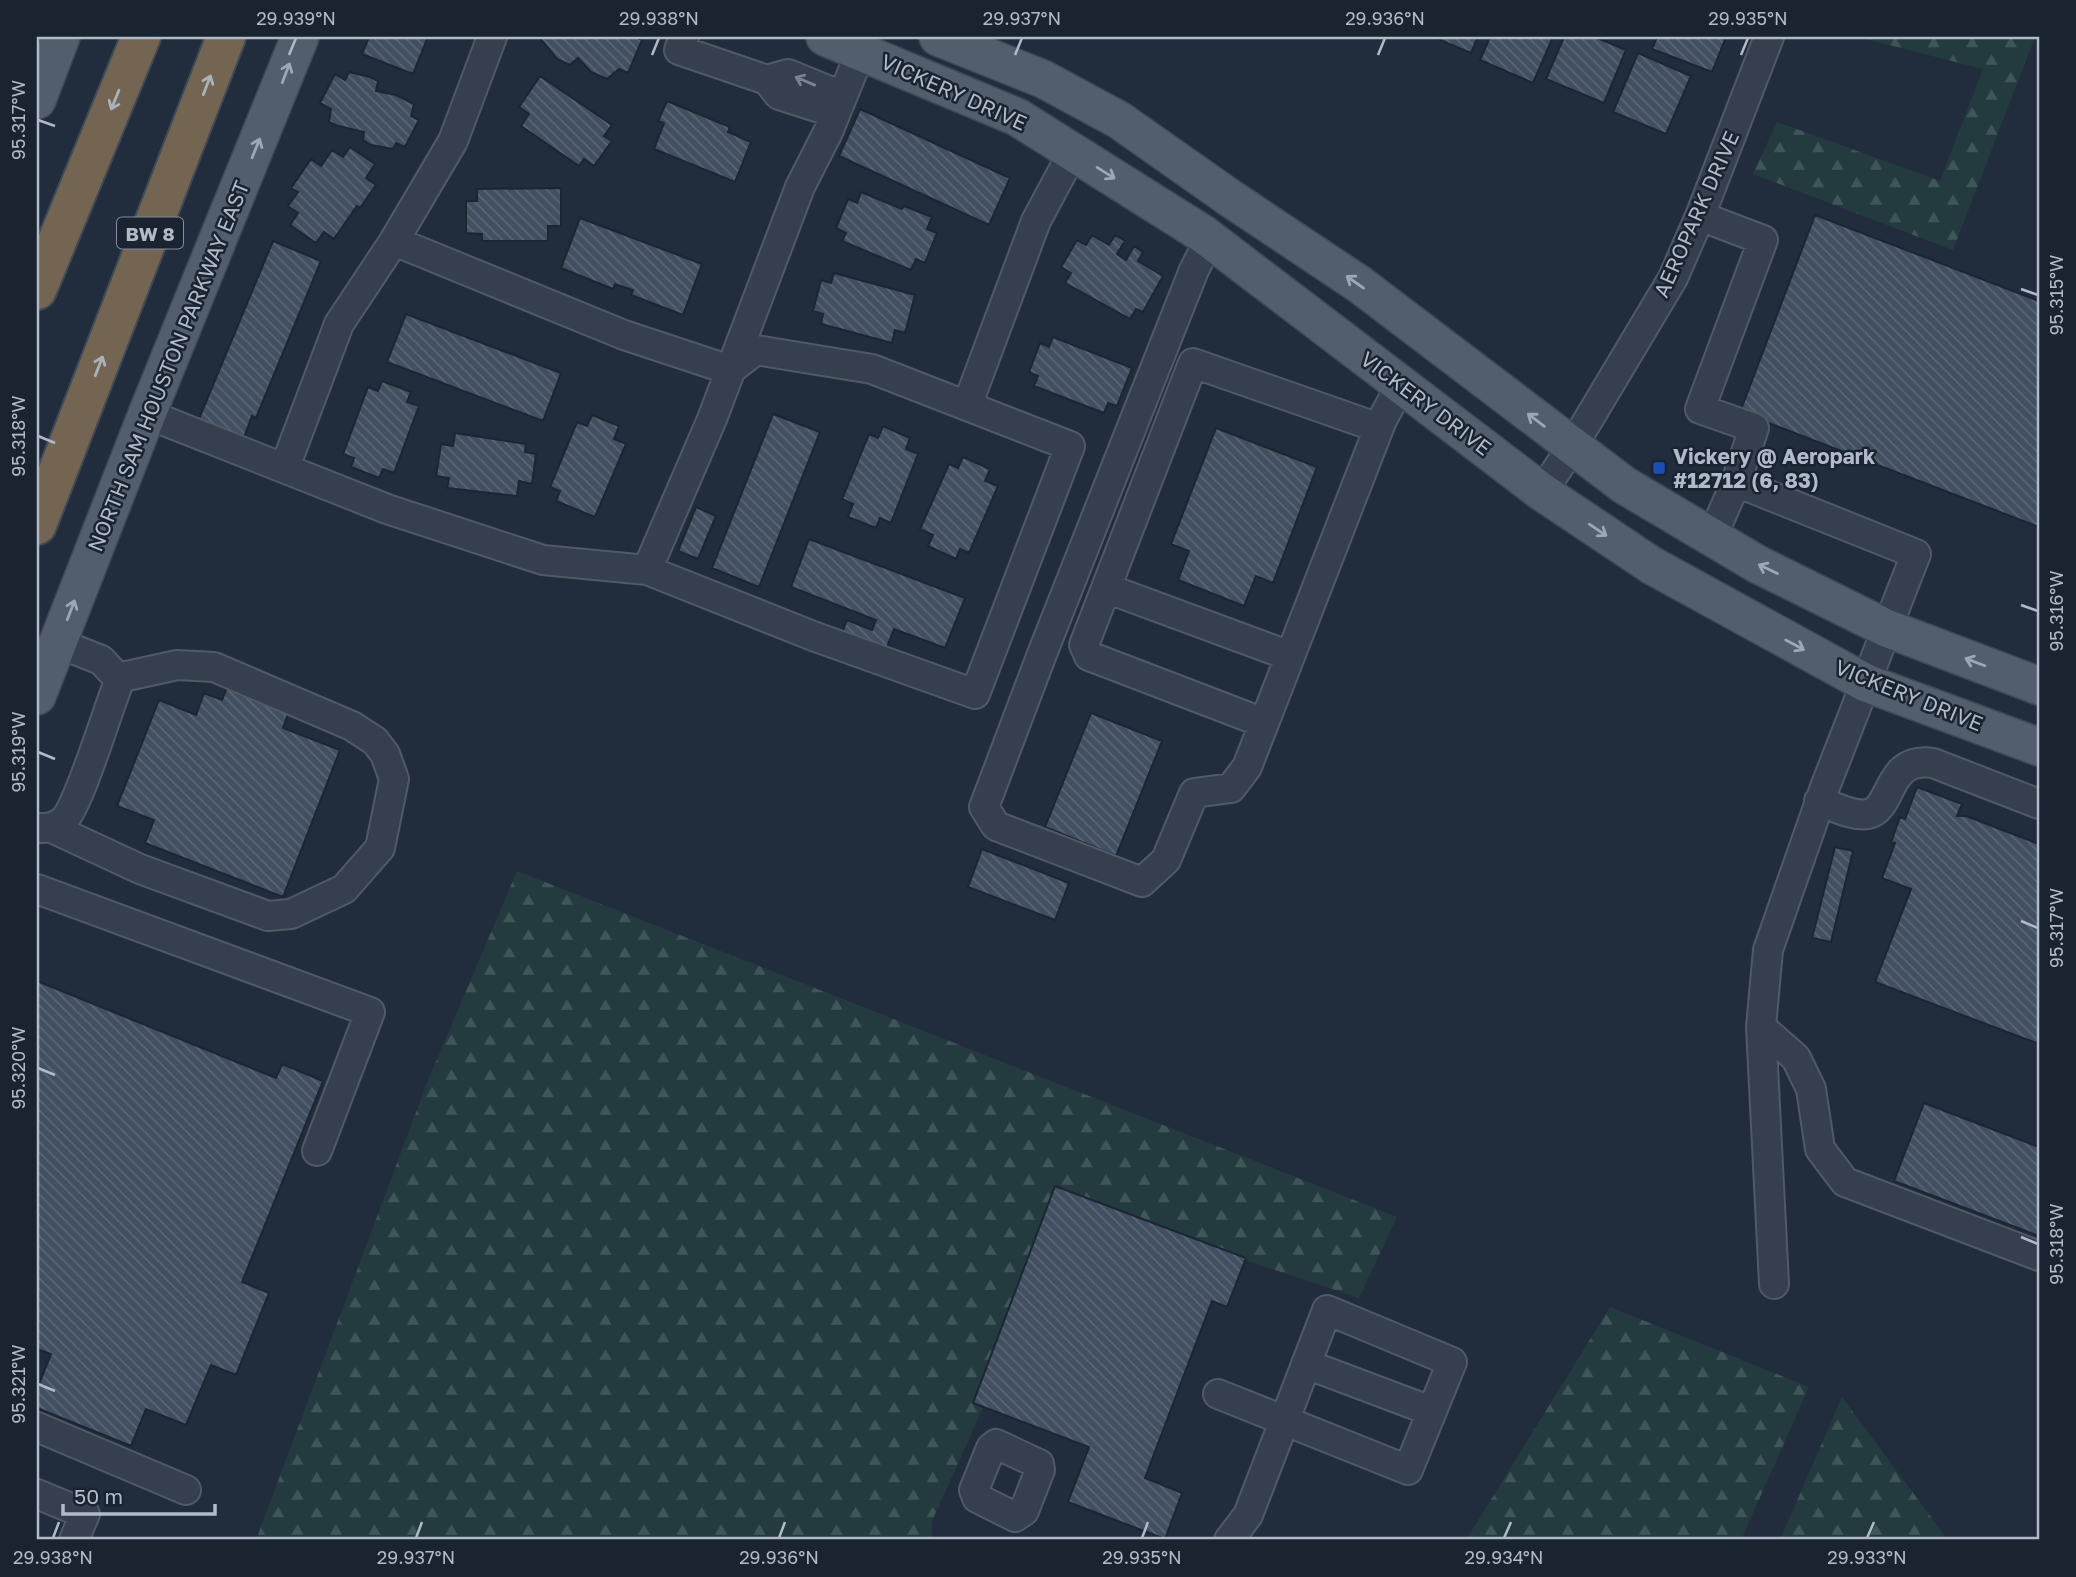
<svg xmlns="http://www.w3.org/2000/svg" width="2076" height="1577" viewBox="0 0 2076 1577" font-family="'Golos Text',sans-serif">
<defs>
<pattern id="forest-firs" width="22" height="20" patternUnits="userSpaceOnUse" patternTransform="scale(1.75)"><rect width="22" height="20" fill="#233b3e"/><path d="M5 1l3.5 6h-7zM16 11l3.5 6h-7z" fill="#405558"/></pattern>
<pattern id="building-back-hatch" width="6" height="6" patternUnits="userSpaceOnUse" patternTransform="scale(1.75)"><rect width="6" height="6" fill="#414f61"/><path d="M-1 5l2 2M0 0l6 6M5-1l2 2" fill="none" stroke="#5a6676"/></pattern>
</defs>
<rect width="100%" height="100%" fill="#212d3d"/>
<!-- forest -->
<path fill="url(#forest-firs)" d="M1858,37H2035L1953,250L1753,174L1777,122L1940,181L1983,69Z
M517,871L1397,1217L1359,1298L1075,1203L932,1521V1540H256L427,1083Z
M1610,1307L1809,1387L1741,1540H1466Z
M1842,1397L1948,1540H1780Z"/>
<!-- building -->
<path fill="url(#building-back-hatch)" stroke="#1c2633" stroke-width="2" d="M369,37H428L413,74L362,54Z
M539,37H635L642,40L628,73L619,69L607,79L591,72L578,58L570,65L557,59Z
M1433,37H1478L1471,53Z
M1490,37H1553L1533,83L1480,60Z
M1564,37H1595L1626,50L1604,103L1546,79Z
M1657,37H1726L1712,72L1652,49Z
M1638,53L1691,76L1666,134L1613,112Z
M349,72L370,77L378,81L376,91L396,95L414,104L411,116L419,120L405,147L396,143L393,149L371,145L363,140L364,132L338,126L329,122L331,109L320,103L335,74L345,80Z
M540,76L612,125L604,136L612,141L594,166L584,159L579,166L521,126L529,114L519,107Z
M667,101L730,127L728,132L751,142L735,182L654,149L664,123L658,121Z
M860,109L1010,178L989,225L839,156Z
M350,147L375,164L366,178L376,185L360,208L357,206L334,239L324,232L316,243L290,225L298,213L288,206L298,192L291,188L311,159L321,166L332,150L343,157Z
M561,188V226H548V241H482V234L466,233V201H477V189Z
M861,192L902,209L904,206L932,217L927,229L937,233L925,263L916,259L911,270L842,241L846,233L836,228L848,199L857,203Z
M1815,215L2039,301V527L1740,412Z
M580,218L702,264L683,315L631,295L633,290L615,284L613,289L561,268Z
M1092,235L1109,245L1115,235L1125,241L1117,254L1126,260L1134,246L1143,252L1138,261L1163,276L1143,312L1136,309L1130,319L1065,283L1071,273L1061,267L1077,240L1086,245Z
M273,241L321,261L256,418L252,416L243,440L198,421Z
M834,273L915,295L905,333L895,330L892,343L821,324L823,314L813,311L821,280L831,283Z
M406,314L561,373L543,421L387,362Z
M1053,337L1132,368L1117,406L1108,403L1104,413L1034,386L1038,376L1029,372L1040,343L1049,347Z
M382,381L411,392L407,402L419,406L394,473L383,469L379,478L351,467L354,458L343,454L368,387L378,391Z
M773,414L820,432L759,587L712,568Z
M592,415L619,426L614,439L626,444L595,517L556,501L560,491L550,487L577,422L587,426Z
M883,426L910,438L906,449L918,454L891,523L880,518L876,528L848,517L853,504L842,499L869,434L878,438Z
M1216,428L1317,467L1273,583L1256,576L1244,606L1178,580L1189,551L1171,544Z
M455,433L526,444L525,452L536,454L532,484L519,481L517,496L447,488L449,478L436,476L441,444L453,446Z
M963,457L990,469L985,481L998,486L969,553L960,549L956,559L928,546L933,535L920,529L949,464L958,468Z
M696,507L716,516L698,559L678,551Z
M809,539L965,598L945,648L894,629L883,657L839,640L847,620L872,630L876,620L791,587Z
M228,685L290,709L283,728L340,750L283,897L145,843L154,820L117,806L159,700L196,715L204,693L222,700Z
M1091,713L1162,741L1116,856L1045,827Z
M1917,787L1962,804L1957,816H1966L2039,844V1044L1875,982L1911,889L1882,878L1895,843L1891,842L1900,817L1905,819Z
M1835,847L1853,851L1831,942L1812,938Z
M982,849L1069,883L1055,920L968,887Z
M37,981L276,1078L282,1064L323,1081L242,1282L269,1293L236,1375L211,1365L186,1425L146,1409L131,1446L37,1408V1389L51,1354L37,1349Z
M1924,1103L2039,1147V1236L1894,1181Z
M1055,1186L1246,1258L1227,1307L1212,1301L1145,1478L1182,1493L1165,1539L1068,1502L1089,1447L973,1403Z"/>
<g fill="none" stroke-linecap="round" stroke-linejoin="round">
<!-- minor casing -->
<g stroke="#505a67" stroke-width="32">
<path id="minor" d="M684,37L679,50L767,80L779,95L835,113
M767,80L788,74L842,96
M1700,216L1763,240L1700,409L1754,428L1736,482
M1210,239L1194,270L1042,654L984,807L996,826L1142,882L1166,860L1194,793L1231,788L1247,767L1382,420L1401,385
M394,241L453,141L492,37
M967,406L1036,221L1073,152
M147,414L387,509L543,560L647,570
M285,467L339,324L394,241L624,335L730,370L756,350L872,369L1070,446L975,694L813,636L647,570L712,419L800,187L828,132L861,51
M1542,492L1572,447L1673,278L1700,216L1769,37
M1712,537L1736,482L1916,554L1825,787L1768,950L1761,1027L1774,1284
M1106,588L1290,656
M1264,723L1089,656L1084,645L1193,363L1379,428
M1819,801C1833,806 1853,817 1868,814C1894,809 1885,756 1933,763L2039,804
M37,828C47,828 54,828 63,821C78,808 107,712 117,687L118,678L101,660L58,643
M52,828L140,869L268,916L291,914L344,889L380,848L394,779L385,754L375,741L352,726L214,667L177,665L118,678
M37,889L370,1012L317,1151
M1761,1027L1796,1058L1811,1089L1820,1149L1845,1182L2039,1256
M1306,1364L1431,1411
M1218,1394L1408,1470L1452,1362L1327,1310L1248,1515L1229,1540
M37,1427L186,1490
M996,1444L1039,1464L1040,1470L1024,1511L1015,1517L977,1498L974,1490L991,1448Z
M37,1494L85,1514L74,1540"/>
</g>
<!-- major casing -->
<g stroke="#3e4855" stroke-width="40">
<path id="major" d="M825,37L1017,117L1203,234L1542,492L1651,565L1866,683L2039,747
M938,37L1043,79L1119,120L1230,198L1359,284L1624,485L1757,564L1886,628L2039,686
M37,100L61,37
M37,696L147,414L300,37"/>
</g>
<!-- highway casing -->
<g stroke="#404a57" stroke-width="42">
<path id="highway" d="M37,290L141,37
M37,525L226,37"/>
</g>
<!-- minor -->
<use href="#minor" stroke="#353f4d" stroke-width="28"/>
<!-- major -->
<use href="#major" stroke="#535e6d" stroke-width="37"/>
<!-- highway -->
<use href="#highway" stroke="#736551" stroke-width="38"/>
</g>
<!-- one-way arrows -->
<defs><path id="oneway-shaft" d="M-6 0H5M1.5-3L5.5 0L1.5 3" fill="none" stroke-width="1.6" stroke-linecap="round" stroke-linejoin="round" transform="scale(1.75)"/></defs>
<g stroke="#9da8b6">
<use href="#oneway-shaft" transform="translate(286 73) rotate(-69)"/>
<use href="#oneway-shaft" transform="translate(256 148) rotate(-68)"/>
<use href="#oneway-shaft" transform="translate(1106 173) rotate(32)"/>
<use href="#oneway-shaft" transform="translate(1355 282) rotate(-145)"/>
<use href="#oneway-shaft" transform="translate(1536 420) rotate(-143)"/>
<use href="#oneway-shaft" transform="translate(1598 530) rotate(34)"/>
<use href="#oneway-shaft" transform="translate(1768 569) rotate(-154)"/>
<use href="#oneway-shaft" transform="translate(71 610) rotate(-69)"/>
<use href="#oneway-shaft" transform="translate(1795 645) rotate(28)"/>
<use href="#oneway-shaft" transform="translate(1975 662) rotate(-159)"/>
</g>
<use stroke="#798391" href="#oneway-shaft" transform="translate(805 81) rotate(-157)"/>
<g stroke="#aab2bc">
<use href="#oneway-shaft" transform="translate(207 85) rotate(-69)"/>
<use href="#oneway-shaft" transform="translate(115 100) rotate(112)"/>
<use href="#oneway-shaft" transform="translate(99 366) rotate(-69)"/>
</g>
<!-- ticks -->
<path fill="none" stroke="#b0bac8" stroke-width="2.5" d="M289,55L296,38M652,55L659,38M1015,55L1022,38M1378,55L1385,38M1741,55L1748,38M38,120L55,126M2021,289L2038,295M38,436L55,443M2021,605L2038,611M38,752L55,759M2021,921L2038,928M38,1068L55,1075M2021,1237L2038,1244M38,1384L55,1391M53,1538L59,1522M416,1538L422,1522M779,1538L785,1522M1142,1538L1148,1522M1504,1538L1511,1522M1867,1538L1874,1522"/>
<!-- markers -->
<rect fill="#1a4fb4" stroke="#1a2431" stroke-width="2.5" x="1652" y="461" width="14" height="14" rx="3.5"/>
<g text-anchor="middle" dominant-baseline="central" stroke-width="5" stroke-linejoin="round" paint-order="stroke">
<!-- shield labels -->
<rect fill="#1a2431" stroke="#838d9b" stroke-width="2" x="117" y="217.5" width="66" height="31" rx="5"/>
<g font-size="19" font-weight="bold" fill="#b0bac8">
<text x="150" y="233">BW 8</text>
</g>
<!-- street labels -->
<g font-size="21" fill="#b0bac8" stroke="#1a2431">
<text transform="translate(954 92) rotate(24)">VICKERY DRIVE</text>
<text transform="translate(1696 214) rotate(-66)">AEROPARK DRIVE</text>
<text transform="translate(168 366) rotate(-68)">NORTH SAM HOUSTON PARKWAY EAST</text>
<text transform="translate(1426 403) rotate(37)">VICKERY DRIVE</text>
<text transform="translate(1909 695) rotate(22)">VICKERY DRIVE</text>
</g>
<!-- poi labels -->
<g font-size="21" font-weight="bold" fill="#b0bac8" stroke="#1a2431" text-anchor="start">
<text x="1673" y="456">Vickery @ Aeropark<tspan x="1673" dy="24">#12712 (6, 83)</tspan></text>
</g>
</g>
<!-- border -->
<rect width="2076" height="1577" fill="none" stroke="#1a2431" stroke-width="77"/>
<!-- scale -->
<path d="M63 1504v10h152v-10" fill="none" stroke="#b0bac8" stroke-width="3.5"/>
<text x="74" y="1504" font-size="21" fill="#b0bac8" stroke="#1a2431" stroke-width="5" paint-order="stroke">50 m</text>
<rect x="38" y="38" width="2000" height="1500" fill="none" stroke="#b0bac8" stroke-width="2.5"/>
<g font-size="18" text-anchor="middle" fill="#b0bac8">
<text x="296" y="25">29.939°N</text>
<text x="659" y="25">29.938°N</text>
<text x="1022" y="25">29.937°N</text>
<text x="1385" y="25">29.936°N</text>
<text x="1748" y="25">29.935°N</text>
<text transform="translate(19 120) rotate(-90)" y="6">95.317°W</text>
<text transform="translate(2057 295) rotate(-90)" y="6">95.315°W</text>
<text transform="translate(19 436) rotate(-90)" y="6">95.318°W</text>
<text transform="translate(2057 611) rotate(-90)" y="6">95.316°W</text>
<text transform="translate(19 752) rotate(-90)" y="6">95.319°W</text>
<text transform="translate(2057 928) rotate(-90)" y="6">95.317°W</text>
<text transform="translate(19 1068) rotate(-90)" y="6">95.320°W</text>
<text transform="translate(2057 1244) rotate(-90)" y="6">95.318°W</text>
<text transform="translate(19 1384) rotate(-90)" y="6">95.321°W</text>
<text x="53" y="1564">29.938°N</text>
<text x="416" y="1564">29.937°N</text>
<text x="779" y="1564">29.936°N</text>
<text x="1142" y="1564">29.935°N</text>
<text x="1504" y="1564">29.934°N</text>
<text x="1867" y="1564">29.933°N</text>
</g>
</svg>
